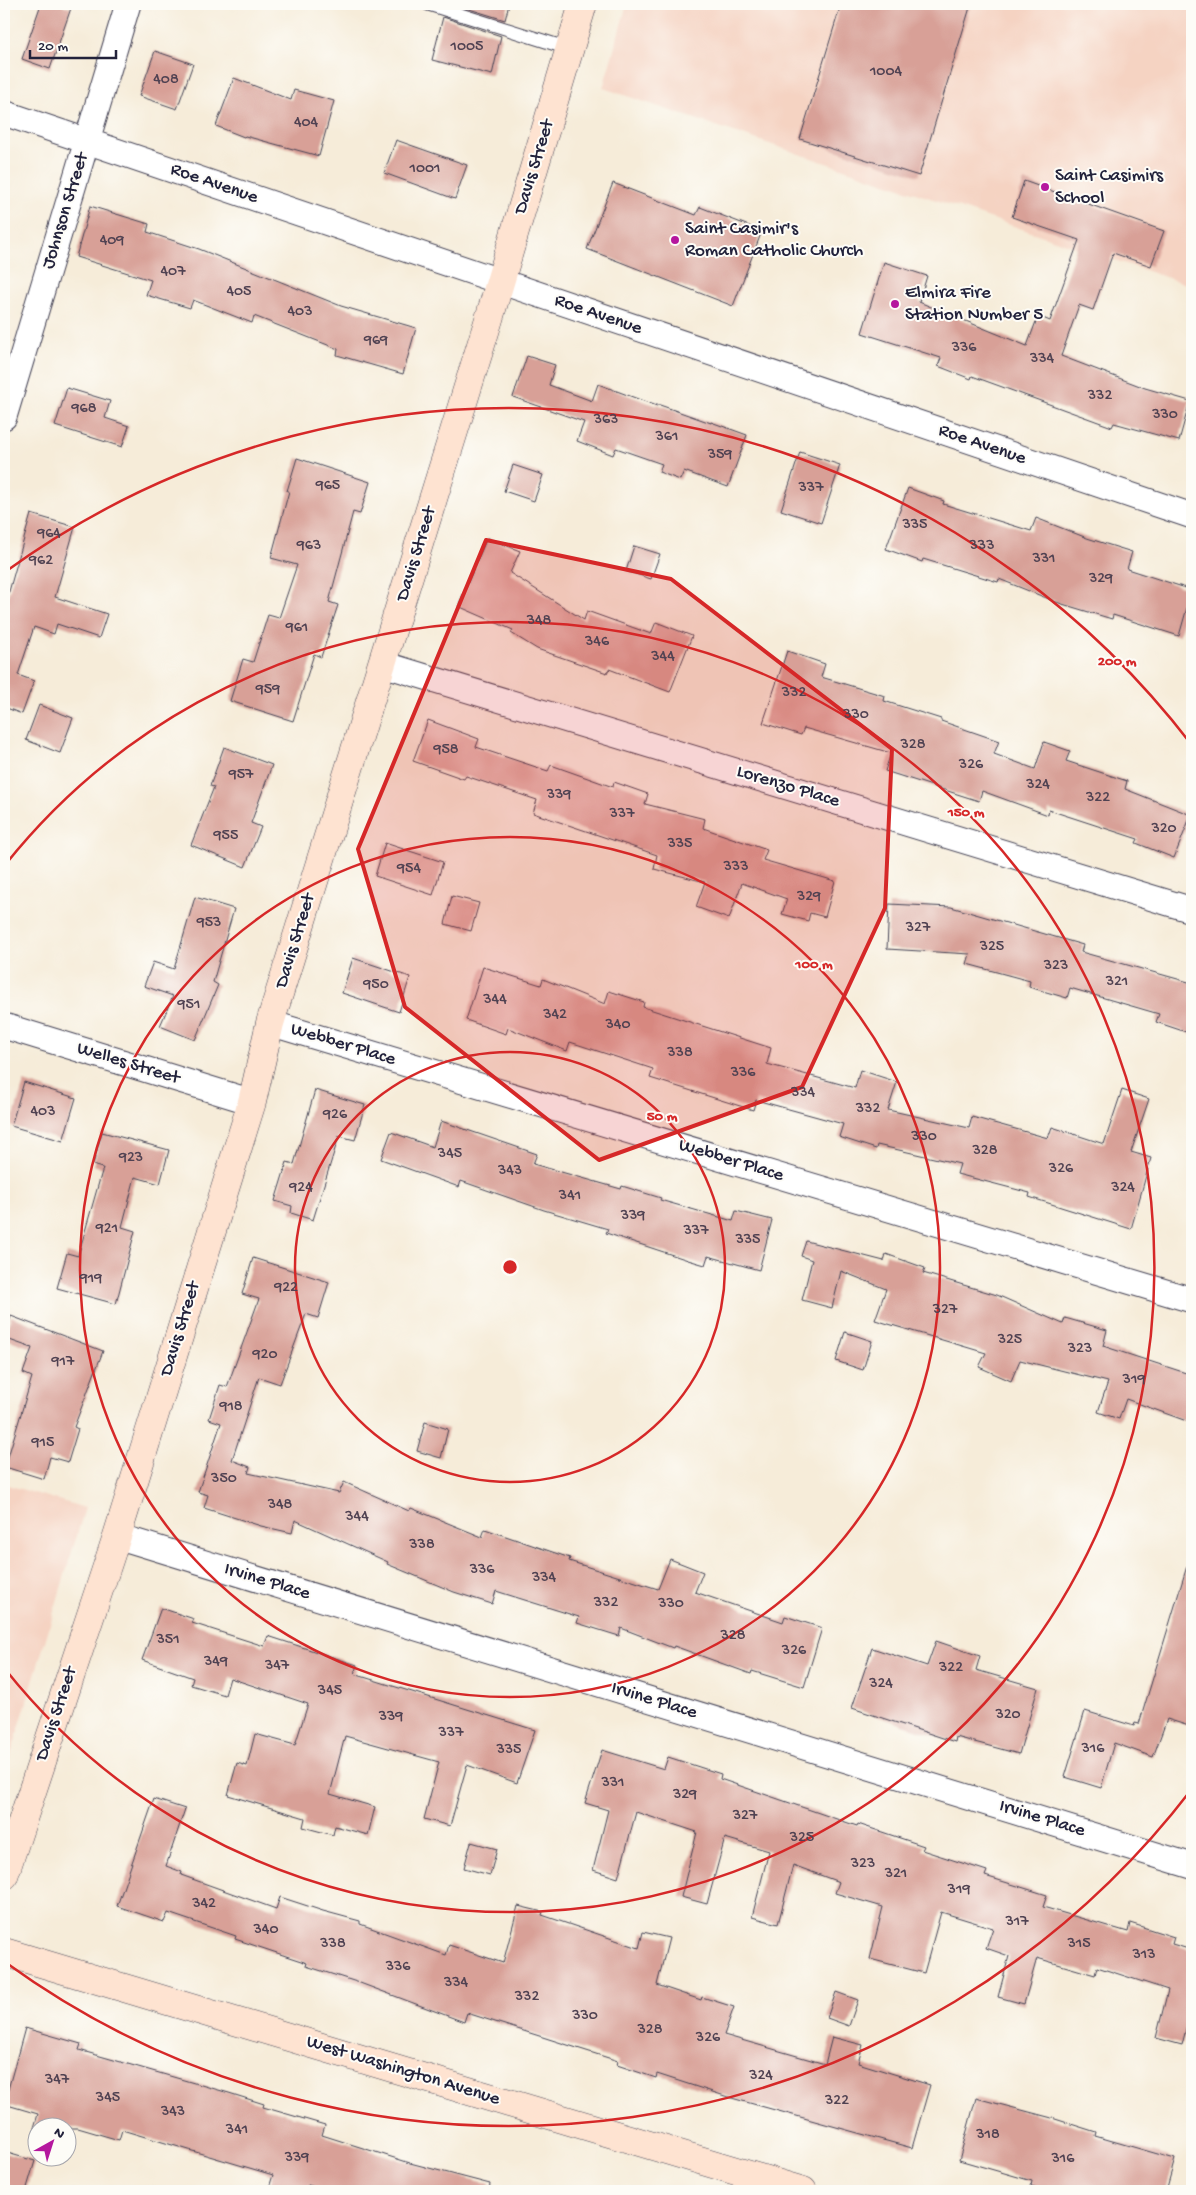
<svg xmlns="http://www.w3.org/2000/svg" width="1196" height="2195" viewBox="0 0 1196 2195" font-family="'Gochi Hand',sans-serif">
<rect width="100%" height="100%" fill="#fdfcf7"/>
<filter id="ink" filterUnits="userSpaceOnUse"><feTurbulence type="fractalNoise" baseFrequency=".02" numOctaves="2"/><feDisplacementMap in="SourceGraphic" scale="10" xChannelSelector="R" yChannelSelector="G"/><feConvolveMatrix kernelMatrix="1 2 1 2 8 2 1 2 1" color-interpolation-filters="sRGB"/></filter>
<filter id="wash" filterUnits="userSpaceOnUse"><feTurbulence type="fractalNoise" baseFrequency=".0096" numOctaves="4" result="noise"/><feDisplacementMap in="SourceGraphic" scale="20" xChannelSelector="R" yChannelSelector="G"/><feGaussianBlur stdDeviation="1.12" result="paint"/><feColorMatrix in="noise" values="0 0 0 0 0 0 0 0 0 0 0 0 0 0 0 0 0 1.4 0 .05"/><feComposite in="paint" operator="in"/></filter>
<g filter="url(#wash)">
<rect width="100%" height="100%" fill="#f6ecd9"/>
<!-- built -->
<path fill="#f5d3c2" d="M627,4H1192V286L603,88Z
M4,1484L85,1508L4,1778Z"/>
<g id="blocks">
<!-- building -->
<path fill="#d8a097" d="M41,4H58L71,8L50,69L22,59Z
M453,4H509L505,20Z
M841,4H971L919,176L800,139Z
M443,17L501,36L492,75L432,60Z
M155,51L193,64L177,109L139,96Z
M234,78L291,100L294,90L334,101L319,156L245,136L244,137L216,126Z
M396,140L467,165L455,199L384,173Z
M1024,181L1164,231L1151,266L1113,253L1093,310L1079,305L1061,356L1145,388L1190,401L1179,441L1114,423L1112,427L972,376L971,379L938,366L941,358L862,333L884,262L927,276L919,302L1027,346L1038,316L1050,321L1079,240L1012,217Z
M613,183L696,215L700,207L762,231L733,306L587,249Z
M90,206L149,224L147,232L199,249L341,306L416,328L403,374L337,355L338,349L254,316L252,323L193,300L190,308L146,295L151,280L76,257Z
M527,356L555,365L549,385L592,401L598,384L657,406V404L711,423V422L747,435L728,487L684,471L680,480L659,472L662,464L616,448L613,455L577,441L584,422L513,397Z
M67,388L110,401L105,418L129,426L122,447L55,426Z
M800,452L840,465L821,523L781,510Z
M297,458L370,482L360,514L353,512L329,602L338,605L321,657L314,654L293,721L230,701L243,659L253,662L268,615L279,618L297,565L271,558L289,491H287Z
M513,465L543,475L534,501L504,491Z
M908,488L944,501L943,504L1031,531L1036,518L1087,538L1132,552L1127,569L1192,590L1179,636L1113,615L1112,619L1059,603L999,579L998,582L923,559L922,562L886,549Z
M31,514L75,527L55,597L107,614L99,638L57,624L54,634L34,627L18,675L34,681L22,714L4,707V593L8,595Z
M487,538L520,551L510,573L584,620L587,611L651,634L656,622L692,636L670,692L609,669L607,673L537,649L511,633L513,630L458,606Z
M634,546L660,554L651,579L626,571Z
M787,651L825,664L821,677L885,696L884,701L941,719V721L999,741L994,754L1035,769L1044,742L1070,751L1066,761L1127,781L1125,789L1191,815L1174,858L1136,843L1138,839L1049,810L1048,815L982,791L979,801L885,771L891,753L804,728L801,735L763,723Z
M39,705L73,718L60,753L26,740Z
M428,720L479,739L476,747L548,771L551,765L613,787L614,782L648,794L645,804L705,819L703,828L767,850L763,860L835,881L825,917L810,913L808,921L782,914L787,899L742,883L729,919L696,907L705,882L654,869L657,855L533,813L537,800L466,776L464,779L413,761Z
M224,747L272,765L251,823L261,827L245,867L191,845L214,787L210,786Z
M385,843L443,862L433,895L375,876Z
M452,896L479,903L471,931L445,924Z
M195,897L234,909L213,982L218,985L195,1040L160,1026L173,996L144,986L153,962L174,969Z
M889,904L951,907L1083,945L1081,952L1192,983V1034L1156,1022L1159,1014L1070,988L1067,998L1029,987L1030,981L967,964L970,954L887,949Z
M353,958L410,977L399,1012L342,993Z
M483,967L541,985L543,979L605,1004L609,991L644,1002L643,1007L771,1048L767,1064L855,1088L860,1070L897,1082L888,1110L969,1128L972,1117L1048,1138L1052,1127L1104,1144L1122,1090L1149,1099L1131,1152L1151,1158L1131,1229L1029,1197L1030,1193L957,1174L960,1164L877,1145L876,1149L839,1137L843,1124L756,1100L753,1110L650,1078L653,1069L570,1042L567,1051L508,1028L506,1034L466,1020Z
M24,1082L76,1098L63,1141L11,1126Z
M315,1090L365,1105L355,1140L339,1136L313,1220L291,1213L292,1206L275,1201L287,1162L294,1164Z
M441,1121L537,1154L533,1164L621,1189L622,1186L661,1198L660,1200L733,1221L736,1211L772,1220L759,1270L708,1256L705,1265L688,1260L606,1233L608,1229L544,1210L461,1181L459,1187L381,1159L391,1132L433,1147Z
M102,1132L169,1150L160,1184L135,1177L122,1227L135,1231L116,1304L57,1288L67,1253L78,1256L103,1168L93,1165Z
M806,1241L884,1261L886,1254L925,1268L923,1273L997,1295L1063,1324L1065,1318L1107,1330L1103,1346L1192,1375V1423L1126,1399L1119,1419L1098,1412L1108,1382L1020,1360L1011,1381L979,1367L986,1353L875,1320L886,1289L841,1271L832,1308L802,1300L812,1260L801,1256Z
M253,1258L329,1282L318,1318L306,1314L280,1384L259,1377L232,1460L250,1467L248,1473L339,1493L344,1482L409,1511L411,1508L482,1537L485,1529L570,1558L569,1561L658,1589L670,1559L703,1572L695,1592L783,1622L785,1616L822,1628L804,1687L752,1671L751,1674L674,1646L673,1648L621,1628L619,1636L577,1623L579,1617L496,1591L492,1604L454,1592L387,1564L388,1562L295,1520L292,1533L261,1526L204,1508L208,1495L198,1492L221,1423L209,1419L220,1385L227,1387L259,1299L242,1294Z
M11,1316L103,1351L74,1427L78,1429L68,1462L50,1457L44,1479L5,1467L32,1377L23,1373L32,1348L4,1338Z
M845,1332L872,1341L863,1370L836,1361Z
M425,1422L448,1429L441,1458L417,1451Z
M1187,1566L1192,1567V1727L1167,1719L1153,1757L1114,1743L1101,1788L1065,1777L1085,1711L1134,1726L1135,1723L1139,1724Z
M161,1608L194,1619L192,1623L264,1646L268,1636L357,1665L354,1674L535,1730L517,1783L467,1765L450,1826L424,1819L439,1762L345,1736L330,1794L375,1807L368,1835L335,1826L333,1835L303,1827L305,1818L228,1795L237,1763L247,1766L255,1734L295,1745L308,1704L230,1678L225,1695L191,1685L193,1678L142,1660Z
M936,1641L980,1656L976,1670L1038,1688L1019,1754L956,1737L955,1742L852,1708L872,1648L927,1666Z
M602,1750L664,1769L668,1757L721,1774L720,1779L857,1826L858,1824L924,1846L922,1850L987,1871L985,1876L1047,1895L1043,1907L1128,1932L1130,1923L1174,1937L1172,1944L1192,1950V2005L1182,2045L1156,2038L1168,1990L1097,1967L1095,1975L1037,1958L1024,2004L998,1997L1009,1956L986,1948L993,1928L941,1912L924,1973L870,1959L883,1907L835,1893L839,1882L793,1865L778,1924L752,1917L769,1851L725,1838L707,1904L681,1897L697,1832L636,1812L618,1878L593,1870L608,1810L585,1803Z
M154,1799L185,1809L166,1866L182,1872L181,1875L276,1909L280,1897L323,1911L360,1921V1924L446,1955L449,1945L503,1963L518,1906L543,1912L542,1915L639,1948L643,1932L669,1938L657,1985L701,2000L702,1997L734,2007L724,2035L825,2064L832,2037L863,2045L858,2063L930,2085L912,2148L728,2097L657,2074L656,2078L617,2065L618,2061L467,2013L464,2022L360,1983L306,1966L307,1963L235,1939L236,1936L168,1913L164,1922L117,1906Z
M471,1842L497,1849L490,1875L464,1868Z
M836,1992L858,2000L849,2026L827,2018Z
M25,2028L81,2044L79,2050L229,2093L264,2104L263,2107L325,2125L322,2135L410,2163L490,2184L489,2191H328L308,2185L306,2191H268L273,2175L122,2130L119,2140L78,2128H34L38,2114L4,2104Z
M976,2098L1052,2118L1096,2132L1095,2136L1175,2159L1166,2191H1047L1031,2186L1032,2181L959,2160Z
M4,2152L35,2161L26,2191H4Z"/>
</g>
</g>
<g filter="url(#ink)">
<use href="#blocks" fill-opacity="0" stroke="#424053" stroke-width="1"/>
<g fill="none" stroke-linecap="round" stroke-linejoin="round">
<!-- lane casing -->
<g stroke="#424053" stroke-width="14">
<path id="lane" d="M427,4L570,49"/>
</g>
<!-- street casing -->
<g stroke="#424053" stroke-width="27">
<path id="street" d="M4,113L1192,516
M4,417L128,4
M383,664L1192,910
M270,1023L1192,1300
M4,1026L252,1102
M117,1536L1192,1866"/>
</g>
<!-- secondary casing -->
<g stroke="#424053" stroke-width="29">
<path id="secondary" d="M4,1876L117,1536L252,1102L270,1023L489,319L583,4
M4,1952L803,2191"/>
</g>
<!-- lane -->
<use href="#lane" stroke="#fff" stroke-width="12"/>
<!-- street -->
<use href="#street" stroke="#fff" stroke-width="25"/>
<!-- secondary -->
<use href="#secondary" stroke="#fee3d1" stroke-width="28"/>
</g>
</g>
<!-- marked area -->
<path fill="#d62828" fill-opacity="0.2" stroke="#d62828" stroke-width="4" stroke-linejoin="round" d="M486,540L671,579L892,749L885,908L802,1087L599,1160L405,1007L358,849Z"/>
<!-- distance rings -->
<g fill="none" stroke="#d62828" stroke-width="2.5">
<circle cx="510" cy="1267" r="215"/>
<circle cx="510" cy="1267" r="430"/>
<path d="M5 865A645 645 0 1 1 5 1669"/>
<path d="M1191 1790A859 859 0 0 1 5 1962M5 572A859 859 0 0 1 1191 744"/>
</g>
<!-- markers -->
<g fill="#b5179e" stroke="#fdfcf7" stroke-width="2">
<circle cx="1045" cy="187" r="5"/>
<circle cx="675" cy="240" r="5"/>
<circle cx="895" cy="304" r="5"/>
</g>
<g text-anchor="middle" dominant-baseline="central" stroke-width="4" stroke-linejoin="round" paint-order="stroke">
<!-- number labels -->
<g font-size="16" fill="#504252">
<text x="467" y="47">1005</text>
<text x="886" y="72">1004</text>
<text x="166" y="80">408</text>
<text x="306" y="123">404</text>
<text x="425" y="169">1001</text>
<text x="112" y="241">409</text>
<text x="173" y="272">407</text>
<text x="239" y="292">405</text>
<text x="300" y="312">403</text>
<text x="376" y="341">969</text>
<text x="964" y="348">336</text>
<text x="1042" y="359">334</text>
<text x="1100" y="396">332</text>
<text x="84" y="409">968</text>
<text x="1165" y="415">330</text>
<text x="606" y="420">363</text>
<text x="667" y="437">361</text>
<text x="720" y="455">359</text>
<text x="328" y="486">965</text>
<text x="811" y="488">337</text>
<text x="915" y="525">335</text>
<text x="49" y="534">964</text>
<text x="309" y="546">963</text>
<text x="982" y="546">333</text>
<text x="1044" y="559">331</text>
<text x="41" y="561">962</text>
<text x="1101" y="579">329</text>
<text x="539" y="621">348</text>
<text x="297" y="628">961</text>
<text x="597" y="642">346</text>
<text x="663" y="657">344</text>
<text x="268" y="690">959</text>
<text x="794" y="693">332</text>
<text x="856" y="715">330</text>
<text x="913" y="745">328</text>
<text x="446" y="750">958</text>
<text x="971" y="765">326</text>
<text x="241" y="775">957</text>
<text x="1038" y="785">324</text>
<text x="559" y="795">339</text>
<text x="1098" y="798">322</text>
<text x="622" y="814">337</text>
<text x="1164" y="829">320</text>
<text x="226" y="836">955</text>
<text x="680" y="844">335</text>
<text x="736" y="867">333</text>
<text x="409" y="869">954</text>
<text x="809" y="897">329</text>
<text x="209" y="923">953</text>
<text x="918" y="928">327</text>
<text x="992" y="947">325</text>
<text x="1056" y="966">323</text>
<text x="1117" y="982">321</text>
<text x="376" y="985">950</text>
<text x="495" y="1000">344</text>
<text x="189" y="1005">951</text>
<text x="555" y="1015">342</text>
<text x="618" y="1025">340</text>
<text x="680" y="1053">338</text>
<text x="743" y="1073">336</text>
<text x="803" y="1093">334</text>
<text x="868" y="1109">332</text>
<text x="43" y="1112">403</text>
<text x="335" y="1115">926</text>
<text x="924" y="1137">330</text>
<text x="985" y="1151">328</text>
<text x="450" y="1154">345</text>
<text x="131" y="1158">923</text>
<text x="1061" y="1169">326</text>
<text x="510" y="1171">343</text>
<text x="301" y="1188">924</text>
<text x="1123" y="1188">324</text>
<text x="570" y="1196">341</text>
<text x="633" y="1216">339</text>
<text x="107" y="1229">921</text>
<text x="696" y="1231">337</text>
<text x="748" y="1240">335</text>
<text x="91" y="1279">919</text>
<text x="286" y="1288">922</text>
<text x="945" y="1310">327</text>
<text x="1010" y="1340">325</text>
<text x="1080" y="1349">323</text>
<text x="265" y="1355">920</text>
<text x="63" y="1362">917</text>
<text x="1134" y="1380">319</text>
<text x="231" y="1407">918</text>
<text x="43" y="1443">915</text>
<text x="224" y="1479">350</text>
<text x="280" y="1505">348</text>
<text x="357" y="1517">344</text>
<text x="422" y="1545">338</text>
<text x="482" y="1570">336</text>
<text x="544" y="1578">334</text>
<text x="606" y="1603">332</text>
<text x="671" y="1604">330</text>
<text x="733" y="1636">328</text>
<text x="168" y="1640">351</text>
<text x="794" y="1651">326</text>
<text x="216" y="1662">349</text>
<text x="277" y="1666">347</text>
<text x="951" y="1668">322</text>
<text x="881" y="1684">324</text>
<text x="330" y="1691">345</text>
<text x="1008" y="1715">320</text>
<text x="391" y="1717">339</text>
<text x="451" y="1733">337</text>
<text x="1093" y="1749">316</text>
<text x="509" y="1750">335</text>
<text x="613" y="1783">331</text>
<text x="685" y="1795">329</text>
<text x="745" y="1816">327</text>
<text x="802" y="1838">325</text>
<text x="863" y="1864">323</text>
<text x="896" y="1874">321</text>
<text x="959" y="1890">319</text>
<text x="204" y="1904">342</text>
<text x="1017" y="1922">317</text>
<text x="266" y="1930">340</text>
<text x="333" y="1944">338</text>
<text x="1079" y="1944">315</text>
<text x="1144" y="1955">313</text>
<text x="398" y="1967">336</text>
<text x="456" y="1983">334</text>
<text x="527" y="1997">332</text>
<text x="585" y="2016">330</text>
<text x="650" y="2030">328</text>
<text x="708" y="2038">326</text>
<text x="761" y="2076">324</text>
<text x="57" y="2080">347</text>
<text x="108" y="2098">345</text>
<text x="837" y="2101">322</text>
<text x="173" y="2112">343</text>
<text x="237" y="2130">341</text>
<text x="988" y="2135">318</text>
<text x="297" y="2158">339</text>
<text x="1063" y="2159">316</text>
</g>
<!-- street labels -->
<g font-size="19" fill="#22223b" stroke="#fdfcf7">
<text transform="translate(535 167) rotate(-73)">Davis Street</text>
<text transform="translate(214 184) rotate(19)">Roe Avenue</text>
<text transform="translate(66 211) rotate(-73)">Johnson Street</text>
<text transform="translate(598 315) rotate(19)">Roe Avenue</text>
<text transform="translate(982 445) rotate(19)">Roe Avenue</text>
<text transform="translate(417 554) rotate(-73)">Davis Street</text>
<text transform="translate(788 787) rotate(17)">Lorenzo Place</text>
<text transform="translate(296 941) rotate(-73)">Davis Street</text>
<text transform="translate(343 1045) rotate(17)">Webber Place</text>
<text transform="translate(128 1064) rotate(17)">Welles Street</text>
<text transform="translate(731 1161) rotate(17)">Webber Place</text>
<text transform="translate(181 1329) rotate(-73)">Davis Street</text>
<text transform="translate(267 1582) rotate(17)">Irvine Place</text>
<text transform="translate(654 1701) rotate(17)">Irvine Place</text>
<text transform="translate(57 1714) rotate(-72)">Davis Street</text>
<text transform="translate(1042 1819) rotate(17)">Irvine Place</text>
<text transform="translate(403 2071) rotate(17)">West Washington Avenue</text>
</g>
<!-- poi labels -->
<g font-size="19" fill="#22223b" stroke="#fdfcf7" text-anchor="start">
<text x="1055" y="176">Saint Casimirs<tspan x="1055" dy="22">School</tspan></text>
<text x="685" y="229">Saint Casimir's<tspan x="685" dy="22">Roman Catholic Church</tspan></text>
<text x="905" y="293">Elmira Fire<tspan x="905" dy="22">Station Number 5</tspan></text>
</g>
</g>
<circle cx="510" cy="1267" r="8" fill="#d62828" stroke="#fdfcf7" stroke-width="2.5"/>
<g font-size="15" text-anchor="middle" font-weight="bold" fill="#d62828" stroke="#fdfcf7" stroke-width="4" stroke-linejoin="round" paint-order="stroke">
<text x="1117" y="665">200 m</text>
<text x="966" y="816">150 m</text>
<text x="814" y="968">100 m</text>
<text x="662" y="1120">50 m</text>
</g>
<!-- margin -->
<rect width="1196" height="2195" fill="none" stroke="#fdfcf7" stroke-width="20"/>
<!-- north arrow -->
<g transform="translate(52 2142) rotate(39)"><circle r="24" fill="#fdfcf7" stroke="#a5a5ac"/>
<path d="M0-4L9 19L0 12L-9 19Z" fill="#b5179e"/>
<text y="-8" font-size="14" font-weight="bold" text-anchor="middle" fill="#22223b">N</text>
</g>
<!-- scale -->
<path d="M30 50v8h86v-8" fill="none" stroke="#22223b" stroke-width="2.5"/>
<text x="38" y="50" font-size="15" fill="#22223b" stroke="#fdfcf7" stroke-width="4" paint-order="stroke">20 m</text>
</svg>
